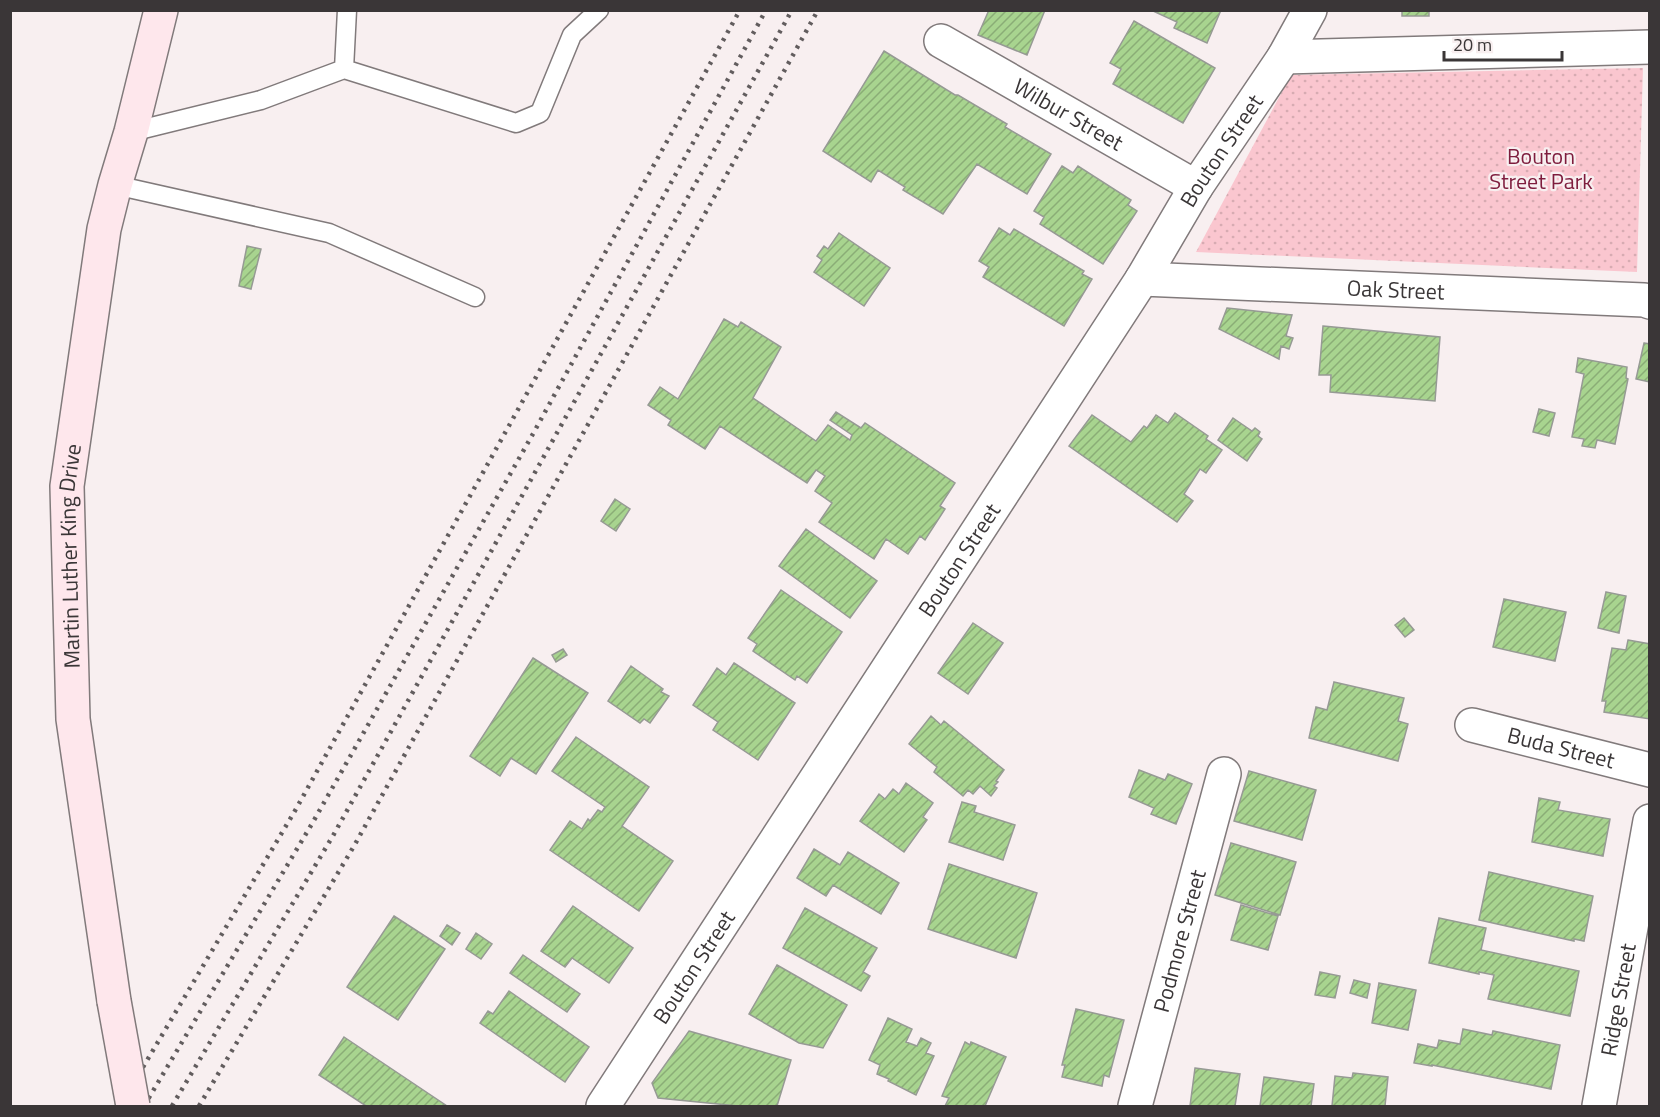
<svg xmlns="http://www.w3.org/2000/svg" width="1660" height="1117" viewBox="0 0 1660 1117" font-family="'Titillium Web',sans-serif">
<defs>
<pattern id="park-dots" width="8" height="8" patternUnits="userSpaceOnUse" patternTransform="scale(1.5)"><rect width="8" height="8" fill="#fac6cf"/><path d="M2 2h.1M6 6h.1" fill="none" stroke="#d7abb2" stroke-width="1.8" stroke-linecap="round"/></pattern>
<pattern id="building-hatch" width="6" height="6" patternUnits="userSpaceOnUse" patternTransform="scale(1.5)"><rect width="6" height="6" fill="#a8d48f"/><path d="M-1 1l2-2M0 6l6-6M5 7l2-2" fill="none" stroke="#8aad76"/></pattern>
</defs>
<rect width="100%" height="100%" fill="#f8eff0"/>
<!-- park -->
<path fill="url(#park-dots)" d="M1643,68L1637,272L1196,252L1291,75Z"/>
<!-- building -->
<path fill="url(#building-hatch)" stroke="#969a94" stroke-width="1.5" d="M989,10H1045L1027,55L978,35Z
M1151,10H1221L1207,43L1174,28L1177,22Z
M1402,10H1429V16H1402Z
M1134,21L1215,68L1183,123L1113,84L1121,69L1110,63Z
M884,51L955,95H958L1007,124L1005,127L1051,154L1027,194L977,164L943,214L903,190L905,187L878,170L871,182L823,151Z
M1062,166L1073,173L1078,166L1131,200L1128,205L1137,211L1103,264L1040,224L1044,217L1034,211Z
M999,228L1010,235L1014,229L1084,271L1082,274L1092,279L1064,326L983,277L989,267L979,261Z
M839,233L890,268L864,306L814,272L822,260L817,256L824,246L828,249Z
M247,246L261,249L251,289L239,286Z
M1227,308L1292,315L1286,336L1293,338L1289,349L1281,346L1279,359L1219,329Z
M724,319L738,327L741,322L781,347L753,398L816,441L828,425L850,440L852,435L830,420L836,412L861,428L865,423L955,483L940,506L945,509L925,540L920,536L908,554L886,539L874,559L819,522L832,503L815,491L825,476L816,470L807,483L720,426L705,449L668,425L671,420L648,405L660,387L678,399Z
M1323,326L1440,337L1435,401L1330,392L1331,375H1319Z
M1644,343L1650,344V382L1636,379Z
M1578,358L1627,367L1626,378L1628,379L1615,444L1597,440L1595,448L1582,446L1584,439L1572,437L1584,374L1576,372Z
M1539,409L1555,413L1549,436L1533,432Z
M1175,413L1208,436L1206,439L1222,450L1206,473L1200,469L1184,494L1193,501L1177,522L1069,446L1092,415L1131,442L1144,426L1147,428L1156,415L1168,423Z
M1233,418L1252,431L1255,428L1260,432L1258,436L1262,439L1247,461L1218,440Z
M615,499L630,509L616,531L601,521Z
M806,529L877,581L850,618L779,566Z
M781,590L842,632L807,683L797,676L795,680L753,651L757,644L748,638Z
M1606,592L1626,596L1619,633L1598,628Z
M1504,599L1566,612L1555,661L1493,647Z
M1404,618L1414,630L1405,637L1395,625Z
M973,623L1003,643L968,694L938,673Z
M1628,640L1650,644V719L1604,712L1606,701H1602L1612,648L1626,650Z
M563,649L567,655L556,662L552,655Z
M533,658L588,693L536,774L511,758L500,776L470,756Z
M734,663L795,703L758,760L713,730L718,722L693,705L717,668L726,675Z
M631,666L663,689L661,692L669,696L650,723L644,719L640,723L608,701Z
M1334,682L1404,698L1398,721L1408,724L1398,761L1309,738L1316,707L1327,710Z
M931,716L941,725L944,721L1004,770L996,781L998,782L994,786L997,788L991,796L980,786L973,794L968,790L963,796L934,772L937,767L909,744Z
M576,737L649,787L622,826L673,861L639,911L550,850L570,821L582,829L588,819L590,821L598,810L602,812L605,807L552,771Z
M1139,770L1165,780L1168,774L1192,784L1176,824L1151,814L1154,808L1129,797Z
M1249,771L1316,790L1302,840L1234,821Z
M906,783L933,803L923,817L927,820L904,852L860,821L879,794L885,799L893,789L899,794Z
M1539,798L1560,802L1558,810L1610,819L1603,856L1532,842Z
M962,802L976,806L974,812L1015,825L1003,860L949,842Z
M1231,843L1296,862L1280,915L1215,895Z
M814,849L840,865L848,852L899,883L881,914L833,885L826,896L797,878Z
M949,864L1037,893L1016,958L928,929Z
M1489,872L1593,896L1584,941L1574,939V941L1479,920Z
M1241,905L1278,916L1268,950L1231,940Z
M573,906L633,948L609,983L572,958L565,967L541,951Z
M805,908L877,948L863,972L870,976L861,991L783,948Z
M394,916L445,949L398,1020L347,987Z
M1439,918L1486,928L1481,950L1579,971L1570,1016L1488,999L1494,975L1479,972V974L1429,963Z
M447,925L460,933L452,945L440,936Z
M476,933L492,944L481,959L466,949Z
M523,955L580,994L567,1012L510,973Z
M777,965L847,1005L823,1048L799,1043L749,1014Z
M1320,972L1340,976L1335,998L1315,995Z
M1354,980L1370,984L1367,998L1350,993Z
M1379,983L1416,990L1408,1030L1372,1023Z
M509,991L589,1047L565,1082L480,1023L488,1011L493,1014Z
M1076,1009L1124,1020L1109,1077L1104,1075L1102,1086L1062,1077L1065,1065H1062Z
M888,1018L912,1029L906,1042L917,1046L921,1038L931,1043L926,1053L934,1056L916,1095L888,1081L889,1079L877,1074L880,1065L869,1060Z
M1463,1029L1492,1035L1493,1031L1560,1045L1551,1089L1432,1065V1066L1414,1063L1418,1044L1437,1048L1439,1040L1460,1044Z
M689,1031L791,1060L777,1106H738L658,1098L652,1083Z
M344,1037L447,1106H366L319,1075Z
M965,1042L970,1045L971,1042L1006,1057L985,1106H945L949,1098L942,1096Z
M1195,1068L1240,1074L1235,1106H1190Z
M1353,1073L1388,1077L1385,1106H1332L1335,1076L1352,1078Z
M1264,1077L1314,1084L1311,1106H1260Z"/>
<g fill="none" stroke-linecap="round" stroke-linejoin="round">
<!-- service casing -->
<g stroke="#817a7b" stroke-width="21">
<path id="service" d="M344,69L347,10
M131,132L261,100L344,69L516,123L540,113L572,35L599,10
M115,185L329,233L475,297"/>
</g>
<!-- minor casing -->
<g stroke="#817a7b" stroke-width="36">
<g id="minor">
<path id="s1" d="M941,41L1196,187"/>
<path d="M1284,57L1650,47"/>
<path id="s2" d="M1142,279L1644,300L1650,302"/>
<path id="s3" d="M1472,725L1650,770"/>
<path id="s4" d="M603,1106L1142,279L1196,187L1284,57L1310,10"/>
<path id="s5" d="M1135,1106L1224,774"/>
<path id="s6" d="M1599,1106L1650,821"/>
</g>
</g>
<!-- secondary casing -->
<g stroke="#817a7b" stroke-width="36">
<g id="secondary">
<path id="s7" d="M114,1001L73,719L67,486L104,229L115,185L131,132L161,10"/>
</g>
</g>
<!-- service -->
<use href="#service" stroke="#fff" stroke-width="18"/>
<!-- minor -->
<use href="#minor" stroke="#fff" stroke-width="33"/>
<!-- secondary -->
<use href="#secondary" stroke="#fee7ec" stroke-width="33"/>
<!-- rail -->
<path stroke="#625d5e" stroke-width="4.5" stroke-dasharray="3 6" stroke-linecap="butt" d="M120,1106L296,809L740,10
M144,1106L313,822L534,432L766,10
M172,1106L334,834L792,10
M199,1106L354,846L818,10"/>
<!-- secondary-bridge casing -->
<g stroke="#817a7b" stroke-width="36" stroke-linecap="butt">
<path id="secondary-bridge" d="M114,1001L133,1106"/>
</g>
<!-- secondary-bridge -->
<use href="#secondary-bridge" stroke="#fee7ec" stroke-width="33"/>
</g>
<g text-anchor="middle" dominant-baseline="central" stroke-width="4.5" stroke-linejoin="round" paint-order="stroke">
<!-- street labels -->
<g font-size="22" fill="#3a3637" stroke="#f8eff0">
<text stroke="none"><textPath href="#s1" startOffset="147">Wilbur Street</textPath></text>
<text stroke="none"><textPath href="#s4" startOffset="1138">Bouton Street</textPath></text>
<text stroke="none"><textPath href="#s2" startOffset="254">Oak Street</textPath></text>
<text stroke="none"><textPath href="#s7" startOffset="448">Martin Luther King Drive</textPath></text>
<text stroke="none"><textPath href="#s4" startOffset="652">Bouton Street</textPath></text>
<text stroke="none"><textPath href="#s3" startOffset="92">Buda Street</textPath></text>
<text stroke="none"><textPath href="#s5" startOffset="171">Podmore Street</textPath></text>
<text stroke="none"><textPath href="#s4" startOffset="166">Bouton Street</textPath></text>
<text stroke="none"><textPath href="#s6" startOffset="108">Ridge Street</textPath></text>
</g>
<!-- park labels -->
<g font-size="22" fill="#7e1c3d" stroke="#f8eff0">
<text x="1541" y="156">Bouton<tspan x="1541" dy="25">Street Park</tspan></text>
</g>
</g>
<!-- border -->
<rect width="1660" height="1117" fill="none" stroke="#3a3637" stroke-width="24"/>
<!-- scale -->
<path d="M1444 51v9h118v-9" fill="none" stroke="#3a3637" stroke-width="3"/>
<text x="1453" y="51" font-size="18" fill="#3a3637" stroke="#f8eff0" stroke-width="4.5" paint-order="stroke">20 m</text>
</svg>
